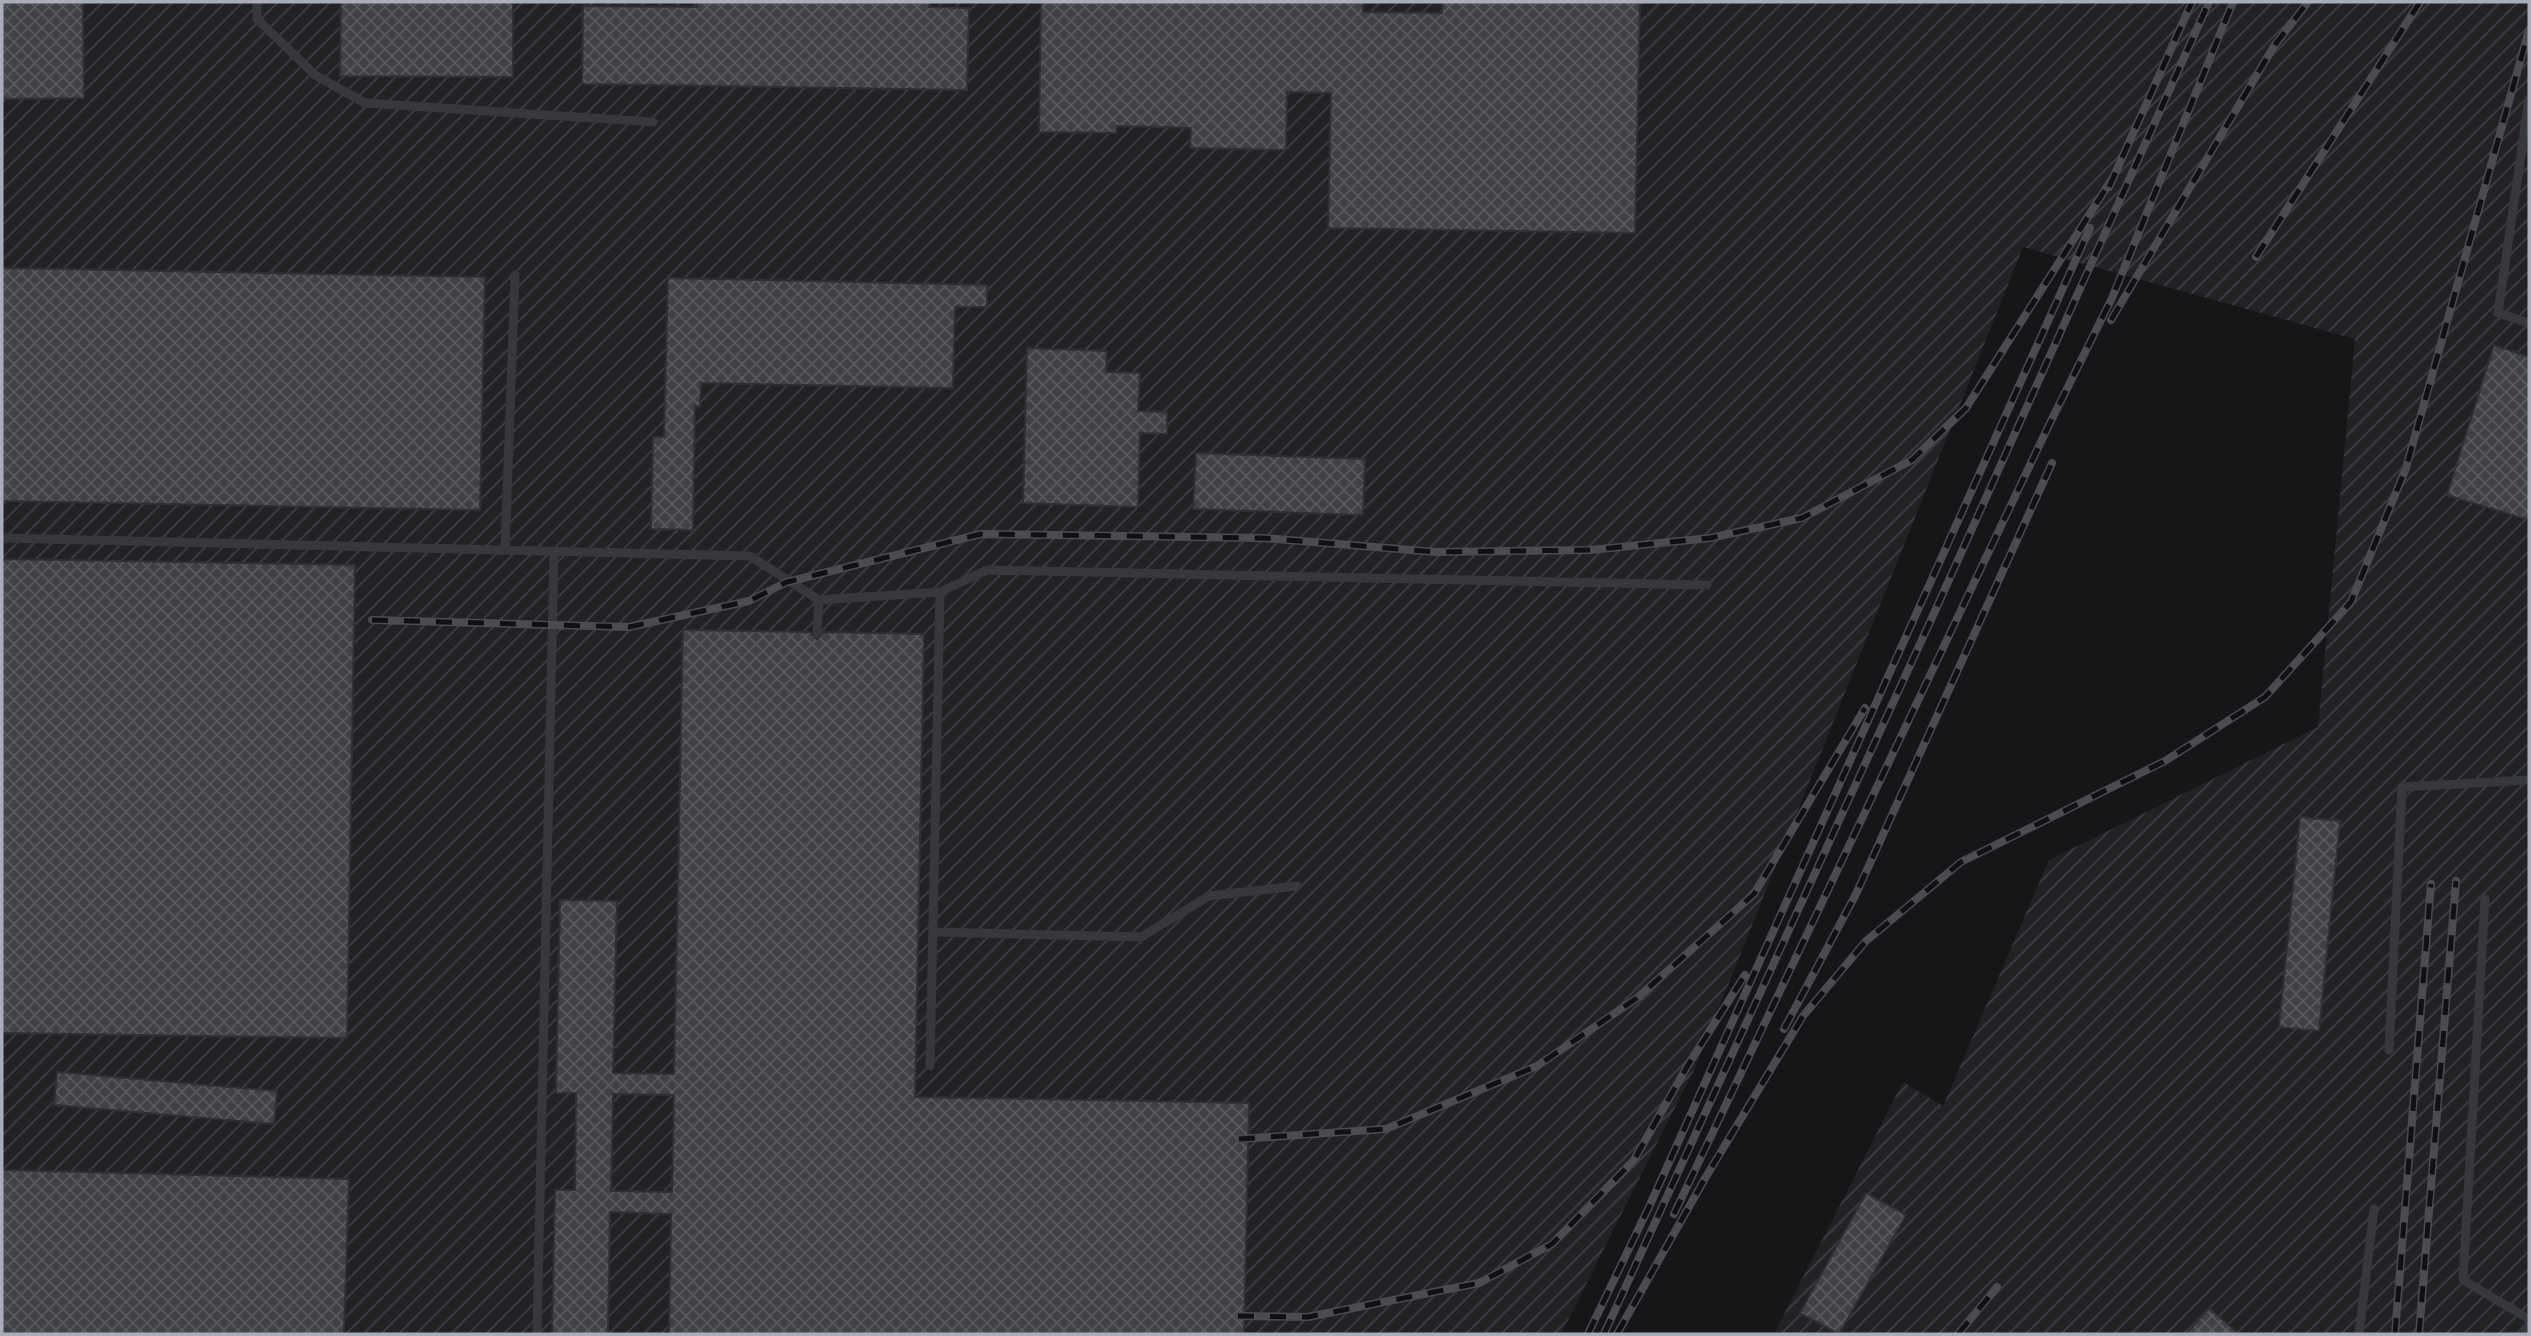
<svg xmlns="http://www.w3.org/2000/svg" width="2531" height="1336" viewBox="0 0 2531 1336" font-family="'IBM Plex Sans',sans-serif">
<defs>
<pattern id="industrial-furrows" width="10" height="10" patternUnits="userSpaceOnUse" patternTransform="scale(1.75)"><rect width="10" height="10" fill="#222225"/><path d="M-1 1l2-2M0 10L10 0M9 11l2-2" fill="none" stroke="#3f3f43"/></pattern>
<pattern id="building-cross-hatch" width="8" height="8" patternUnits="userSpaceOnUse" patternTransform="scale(1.75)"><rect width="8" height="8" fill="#404145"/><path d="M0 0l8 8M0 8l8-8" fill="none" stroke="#595a5e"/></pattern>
</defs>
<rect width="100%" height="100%" fill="#161618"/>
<!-- industrial -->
<path fill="url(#industrial-furrows)" d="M2,2H2529V1334H1774L1903,1082L1943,1106L2049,860L2318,727L2355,339L2023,247L1695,1068L1561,1334H2Z"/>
<!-- building -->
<path fill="url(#building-cross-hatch)" stroke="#303034" stroke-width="2" fill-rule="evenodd" d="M2,2H83L84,98L2,99Z
M341,2H513V77L340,76Z
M697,2H930L929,7L969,8L967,90L582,84L583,6L697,7Z
M1041,2H1363V12L1442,13V2H1640L1635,233L1328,228L1331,93L1287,92L1286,150L1190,148L1191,128L1117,126L1116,133L1039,132Z
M2,268L485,277L480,510L2,501Z
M668,278L987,285V307H955L953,388L701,383L700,407L695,406L693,530L651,529L653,437H664Z
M2494,345L2529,357V520L2447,495Z
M1027,348L1107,351L1106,372L1140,373L1138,411L1167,412V434L1140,433L1138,507L1023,503Z
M1196,453L1365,459L1363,515L1193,509Z
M2,559L355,565L347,1038L2,1033Z
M683,630L810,632L817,639L824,632L924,634L915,1097L1249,1103L1244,1334H669L671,1214L610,1212L608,1334H552L555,1190H575L576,1093H556L560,900L617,901L613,1073L674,1074ZM613,1094L674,1095L672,1192L611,1191Z
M2300,817L2340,821L2319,1031L2279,1027Z
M57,1072L277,1091L274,1124L54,1105Z
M2,1170L349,1179L344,1334H2Z
M1866,1193L1906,1215L1839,1334L1800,1313Z
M2209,1308L2239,1334H2186Z"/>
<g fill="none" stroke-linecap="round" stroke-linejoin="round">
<!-- lane -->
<path stroke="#37383d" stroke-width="9" d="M257,2V19L315,75L365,103L653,122
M2529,99L2498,313L2529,323
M2,538L750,556L819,600L940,592L930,1066
M505,550L515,275
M940,592L987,570L1707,585
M817,632L819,600
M2485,899L2463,1280L2529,1319
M933,932L1141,937L1209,896L1297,886
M2389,1050L2402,787L2529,780
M537,1334L554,552
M2359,1334L2374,1209
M2525,1334L2529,1325"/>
<!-- rail casing -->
<g stroke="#4a4c52" stroke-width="8">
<path id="rail" d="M2109,187L2192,2
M2256,257L2420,2
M2111,320L2274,46L2308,2
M372,620L629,627L749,601L787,582L981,534L1263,538L1436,552L1590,550L1710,538L1802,518L1912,460L1966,408L2112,179
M1784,1029L1856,894L2052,463
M1239,1139L1386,1129L1537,1066L1637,998L1754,894L1865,708
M1674,1214L2049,425L2112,298L2233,2
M1238,1316L1308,1317L1479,1283L1552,1244L1634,1160L1688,1065L1745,975
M1588,1334L1649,1207L2090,228
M1604,1334L1935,611L2209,2
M1617,1334L1707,1175L1803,1016L1866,941L1961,862L2165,761L2265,697L2351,602L2406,468L2529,30
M1958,1334L1997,1287
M2395,1334L2431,884
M2419,1334L2456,881"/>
</g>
<!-- rail -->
<use href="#rail" stroke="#111113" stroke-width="5" stroke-dasharray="16" stroke-linecap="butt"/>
</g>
<!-- border -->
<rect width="2531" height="1336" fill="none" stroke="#a8adb8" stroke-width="7"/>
</svg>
